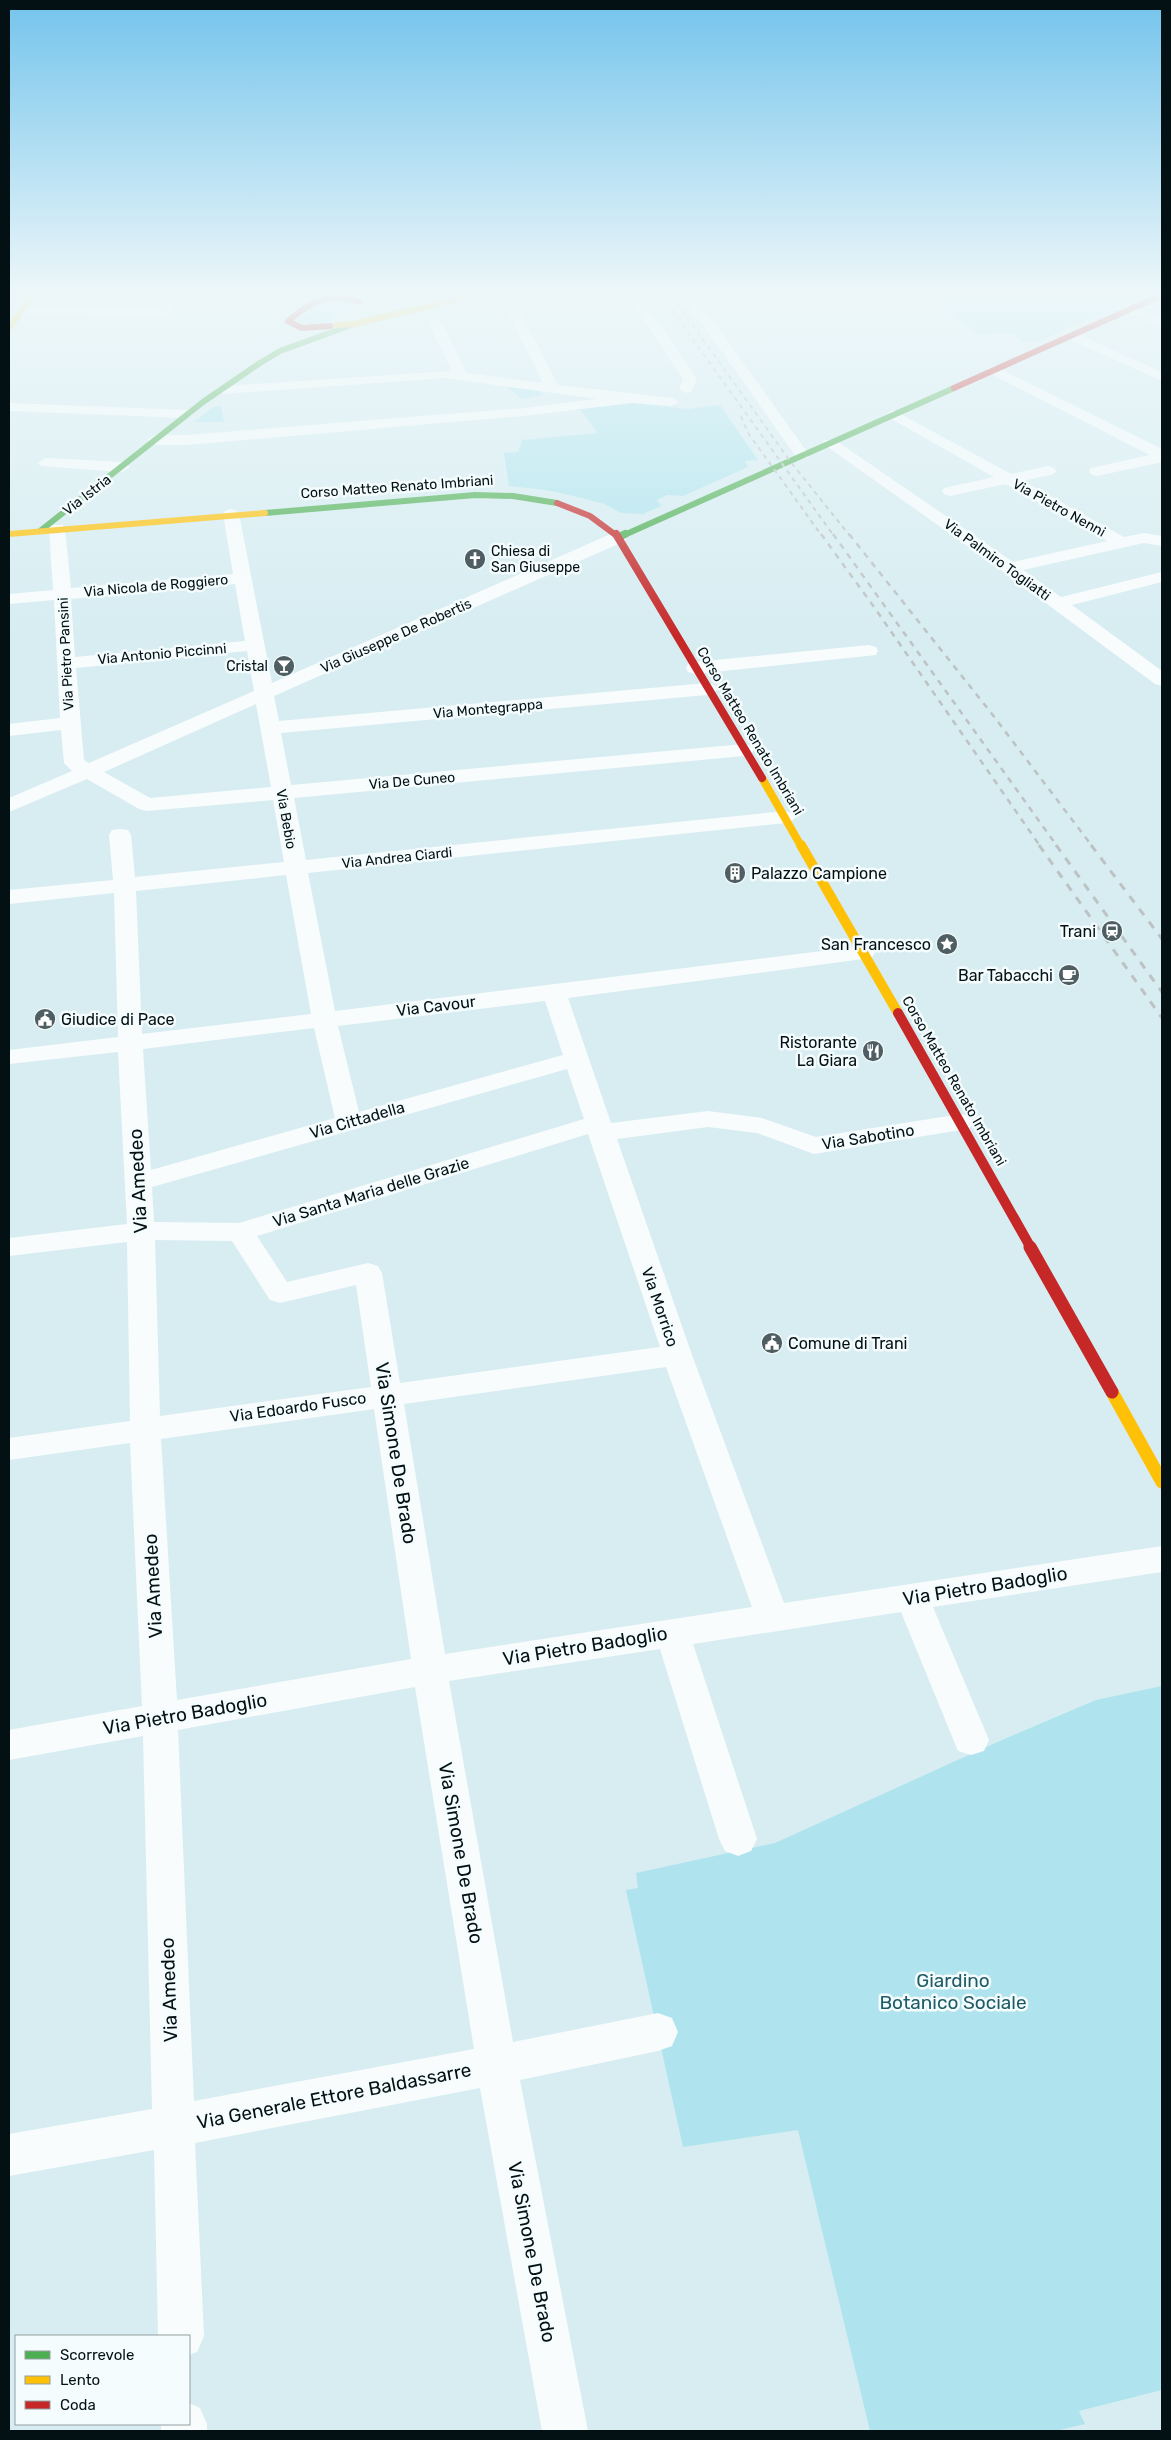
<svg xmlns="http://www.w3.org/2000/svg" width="1171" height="2440" viewBox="0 0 1171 2440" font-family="Rubik,sans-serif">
<rect width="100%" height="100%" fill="#d7edf2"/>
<!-- green -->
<path fill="#afe4ee" d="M934,295H1146L1038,341L1023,342L1012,333L977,335Z
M326,298L350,303C331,321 327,326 300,323L296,320L319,301Z
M512,386L538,390L542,395L522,399L507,387Z
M634,403L687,409L720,405L758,460L745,461L748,467L683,496L667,495L657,500L661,506L643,514L621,513L604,504L578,497L546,490L509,486L504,453L518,452L522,440L598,433L580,409Z
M221,406L224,422H194L213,407Z
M1162,1686V2390L1079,2411L1085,2424L1055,2431H870L798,2130L683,2147L626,1890L638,1888L636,1873L775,1843L995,1743L1096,1700Z"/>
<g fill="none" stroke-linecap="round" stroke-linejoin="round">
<!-- street -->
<path fill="#f9fcfd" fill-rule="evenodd" d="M167,295H180L167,316L162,317L21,315L14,311L21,307L158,309Z
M518,295H547L546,298L516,303L558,385L672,398L679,402L672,406L631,403L523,416L187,445H155L147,440L155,435H187L523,408L597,399L445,378L223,394L216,390L223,386L452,371L428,323L435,319L442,323L467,373L543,383L502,301L503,298Z
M627,295H640L697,379L691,392L686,393L679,389L683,379Z
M682,295H695L807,452L810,455L807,458H797Z
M1131,306L1162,317V326L1126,313L1124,310Z
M1073,332L1162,372V381L1068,339L1066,336L1068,333Z
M994,366L1162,449V462L1097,476L1091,474L1089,471L1091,468L1150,455L989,373L987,370L989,367Z
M9,403L187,410L194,414L187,418L9,411Z
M893,410L1011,474L1048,466L1054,468L1056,471L1054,474L1023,481L1124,537L1144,533L1162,536V546L1144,543L1023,570L1061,597L1162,572V582L1072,605L1162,671V686L1155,684L997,567L822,443L825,440H835L1013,562L1107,541L1006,484L950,496L944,494L942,491L944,488L994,477L888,417L886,414Z
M46,458L122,462L130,467L122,472L41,466L38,463Z
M231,509L237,511L239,514L272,683L613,533H625L627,537L625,541L274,696L279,721L707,683L714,685L717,689L714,693L707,695L281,733L291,785L744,744L751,746L754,750L751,754L744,756L294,798L306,860L785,811L792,813L796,817L792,821L785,823L308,873L335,1011L863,946L871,948L875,953L871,958L568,998L611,1123L708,1111L762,1118L816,1137L961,1114L970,1116L974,1122L970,1128L961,1130L814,1154L757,1133L708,1127L617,1139L692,1355L784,1603L1162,1546V1572L933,1607L989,1740L984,1751L971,1755L958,1751L901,1612L693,1644L757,1839L751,1851L738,1856L725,1851L719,1839L660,1649L449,1681L513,2042L658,2013L672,2018L678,2032L672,2046L658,2051L520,2080L588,2431H542L480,2088L195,2143L204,2336L197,2352L189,2355V2336H158L154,2150L9,2176V2134L152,2109L143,1736L9,1760V1730L142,1706L130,1443L9,1460V1438L130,1421L127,1242L9,1256V1238L127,1224L118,1052L9,1064V1050L118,1037L114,893L9,904V890L113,880L109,835L112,830L120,829L128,830L131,835L135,877L284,862L273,800L146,811L139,809L87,779L9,812V798L72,771L64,763L61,730L9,736V724L60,718L54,600L9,604V594L53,590L49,529L51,525H63L65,529L71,588L233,574L223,514L225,511ZM235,584L245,641L75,657L71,599ZM247,651L254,691L89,763L84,760L76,668ZM256,704L271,787L150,798L104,772ZM286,875L311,1014L142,1034L136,891ZM545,1001L563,1055L359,1112L338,1026ZM314,1028L335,1118L151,1170L143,1049ZM567,1069L584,1119L239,1223L154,1222L152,1187ZM588,1134L660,1347L400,1383L382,1273L378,1266L368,1263L287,1282L257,1236ZM155,1240L232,1241L270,1300L280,1303L356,1285L371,1387L160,1416ZM666,1367L752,1607L445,1654L404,1404ZM374,1409L411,1659L177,1700L161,1439ZM415,1687L474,2049L194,2101L178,1730Z
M869,645L876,647L878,651L876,655L695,674L688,672L686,668L688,664L695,662Z
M189,2403L200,2408L207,2424V2431H161V2424H189Z"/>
<!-- fast-far1 -->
<path stroke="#4caf50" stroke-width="6" d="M265,513L475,495L513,496L557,503
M40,531L203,402L260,363L280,351L354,324
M622,536L954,388"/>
<!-- fast -->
<path stroke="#4caf50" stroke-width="8" d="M619,537L625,534"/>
<!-- slow-far3 -->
<path stroke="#ffc107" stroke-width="6" d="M336,325L354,324L475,295
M9,328L33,295
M9,534L265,513"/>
<!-- slow-far2 -->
<path stroke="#ffc107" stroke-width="8" d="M762,778L801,846"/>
<!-- slow-far1 -->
<path stroke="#ffc107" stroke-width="10" d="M801,845L898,1013"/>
<!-- slow -->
<path stroke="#ffc107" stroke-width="13" d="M1112,1392L1162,1482"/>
<!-- jam-far3 -->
<path stroke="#c62828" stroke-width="6" d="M330,326L302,328L288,321C313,300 327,292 360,302
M954,388L1162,295
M557,503L590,516L617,536"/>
<!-- jam-far2 -->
<path stroke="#c62828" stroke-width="8" d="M616,534L762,778"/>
<!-- jam-far1 -->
<path stroke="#c62828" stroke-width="10" d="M898,1013L1031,1248"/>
<!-- jam -->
<path stroke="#c62828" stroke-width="13" d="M1030,1247L1112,1392"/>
<!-- rail-far2 -->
<path stroke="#bdc2c3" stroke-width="2" stroke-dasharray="4.5 4.5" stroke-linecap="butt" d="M661,295L834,536
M671,295L790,461L850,536
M741,416L748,433L822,536"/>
<!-- rail-far1 -->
<path stroke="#bdc2c3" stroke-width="2.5" stroke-dasharray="6 6" stroke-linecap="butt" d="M821,534L874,607L1040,846
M833,534L1057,846
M849,534L992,714L1092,846"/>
<!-- rail -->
<path stroke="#bdc2c3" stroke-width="3" stroke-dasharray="8 8" stroke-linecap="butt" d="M1039,845L1162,1018
M1056,845L1162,992
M1091,845L1162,939"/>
</g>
<!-- sky -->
<linearGradient id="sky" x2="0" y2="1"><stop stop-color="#74c4ec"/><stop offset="0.46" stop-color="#edf7f9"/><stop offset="1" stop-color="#edf7f9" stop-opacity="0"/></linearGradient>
<rect width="1171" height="637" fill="url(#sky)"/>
<!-- icons -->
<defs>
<g id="church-disc" transform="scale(1.125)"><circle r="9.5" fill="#4e5e62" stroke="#f4fcfd"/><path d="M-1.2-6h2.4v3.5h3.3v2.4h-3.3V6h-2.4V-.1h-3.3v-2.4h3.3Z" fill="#fff"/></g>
<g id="bar-disc" transform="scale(1.125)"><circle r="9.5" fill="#4e5e62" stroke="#f4fcfd"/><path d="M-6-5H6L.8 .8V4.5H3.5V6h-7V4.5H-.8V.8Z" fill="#fff"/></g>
<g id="building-disc" transform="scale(1.125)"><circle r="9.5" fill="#4e5e62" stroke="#f4fcfd"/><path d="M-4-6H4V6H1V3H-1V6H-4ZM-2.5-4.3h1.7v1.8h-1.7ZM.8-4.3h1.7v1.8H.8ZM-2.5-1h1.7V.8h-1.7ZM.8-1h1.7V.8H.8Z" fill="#fff"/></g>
<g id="station-disc" transform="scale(1.125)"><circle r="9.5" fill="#4e5e62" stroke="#f4fcfd"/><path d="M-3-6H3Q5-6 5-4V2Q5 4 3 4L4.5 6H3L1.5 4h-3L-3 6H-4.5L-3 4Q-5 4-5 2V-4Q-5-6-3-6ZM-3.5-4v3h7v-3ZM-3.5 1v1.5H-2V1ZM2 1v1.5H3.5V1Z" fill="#fff"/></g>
<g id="sight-disc" transform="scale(1.125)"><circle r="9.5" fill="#4e5e62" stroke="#f4fcfd"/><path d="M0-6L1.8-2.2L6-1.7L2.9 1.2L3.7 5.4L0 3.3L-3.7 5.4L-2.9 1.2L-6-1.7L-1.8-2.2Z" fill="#fff"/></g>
<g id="cafe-disc" transform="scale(1.125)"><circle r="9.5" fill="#4e5e62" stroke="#f4fcfd"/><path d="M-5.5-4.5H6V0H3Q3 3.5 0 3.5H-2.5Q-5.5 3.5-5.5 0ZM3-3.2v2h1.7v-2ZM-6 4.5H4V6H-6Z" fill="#fff"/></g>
<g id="civic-disc" transform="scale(1.125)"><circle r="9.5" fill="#4e5e62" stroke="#f4fcfd"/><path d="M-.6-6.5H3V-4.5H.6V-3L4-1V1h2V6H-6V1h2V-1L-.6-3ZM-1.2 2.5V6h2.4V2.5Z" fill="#fff"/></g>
<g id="restaurant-disc" transform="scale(1.125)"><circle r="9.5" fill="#4e5e62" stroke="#f4fcfd"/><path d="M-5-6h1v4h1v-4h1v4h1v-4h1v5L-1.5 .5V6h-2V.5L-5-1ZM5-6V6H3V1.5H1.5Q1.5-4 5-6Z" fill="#fff"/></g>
</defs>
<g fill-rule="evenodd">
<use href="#church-disc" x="475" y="559"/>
<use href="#bar-disc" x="284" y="666"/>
<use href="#building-disc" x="735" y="873"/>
<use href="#station-disc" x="1112" y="931"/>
<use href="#sight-disc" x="947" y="944"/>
<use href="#cafe-disc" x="1069" y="975"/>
<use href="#civic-disc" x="45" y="1019"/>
<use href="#restaurant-disc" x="873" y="1051"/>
<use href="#civic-disc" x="772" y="1343"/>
</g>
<g text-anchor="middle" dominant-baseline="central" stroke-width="5" stroke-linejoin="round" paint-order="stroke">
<!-- far-street labels -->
<g font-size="14" fill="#041114" stroke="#f4fcfd">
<text transform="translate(397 487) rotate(-4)">Corso Matteo Renato Imbriani</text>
<text transform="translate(87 495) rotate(-38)">Via Istria</text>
<text transform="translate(1059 508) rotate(29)">Via Pietro Nenni</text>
<text transform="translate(997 560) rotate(36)">Via Palmiro Togliatti</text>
<text transform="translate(156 586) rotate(-5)">Via Nicola de Roggiero</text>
<text transform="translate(396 636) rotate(-24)">Via Giuseppe De Robertis</text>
<text transform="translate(66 654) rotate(-93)">Via Pietro Pansini</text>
<text transform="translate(162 654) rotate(-5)">Via Antonio Piccinni</text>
<text transform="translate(488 709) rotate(-5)">Via Montegrappa</text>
<text transform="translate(750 731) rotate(59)">Corso Matteo Renato Imbriani</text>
<text transform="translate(412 781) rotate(-5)">Via De Cuneo</text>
<text transform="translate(286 819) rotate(80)">Via Bebio</text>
<text transform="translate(397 858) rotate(-6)">Via Andrea Ciardi</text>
<text transform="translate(954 1081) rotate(60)">Corso Matteo Renato Imbriani</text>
</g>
<!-- far-poi labels -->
<g font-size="14" fill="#041114" stroke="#f4fcfd" text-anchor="start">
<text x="491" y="551">Chiesa di<tspan x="491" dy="16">San Giuseppe</tspan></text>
<text x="268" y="666" text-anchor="end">Cristal</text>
</g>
<!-- poi labels -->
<g font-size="16" fill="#041114" stroke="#f4fcfd" text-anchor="end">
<text x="751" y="873" text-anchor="start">Palazzo Campione</text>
<text x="1096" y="931">Trani</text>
<text x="931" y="944">San Francesco</text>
<text x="1053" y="975">Bar Tabacchi</text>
<text x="61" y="1019" text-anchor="start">Giudice di Pace</text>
<text x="857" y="1042">Ristorante<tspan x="857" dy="18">La Giara</tspan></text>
<text x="788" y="1343" text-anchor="start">Comune di Trani</text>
</g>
<!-- street labels -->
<g font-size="16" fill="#041114" stroke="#f4fcfd">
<text transform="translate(436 1006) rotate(-7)">Via Cavour</text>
<text transform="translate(357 1120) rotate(-16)">Via Cittadella</text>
<text transform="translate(868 1137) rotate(-9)">Via Sabotino</text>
<text transform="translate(371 1192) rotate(-17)">Via Santa Maria delle Grazie</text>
<text transform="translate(660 1307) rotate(71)">Via Morrico</text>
<text transform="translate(298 1407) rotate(-8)">Via Edoardo Fusco</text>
</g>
<!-- near-street labels -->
<g font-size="19" fill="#041114" stroke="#f4fcfd">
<text transform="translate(138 1181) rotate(-93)">Via Amedeo</text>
<text transform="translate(396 1453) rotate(81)">Via Simone De Brado</text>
<text transform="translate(153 1586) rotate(-93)">Via Amedeo</text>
<text transform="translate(985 1586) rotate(-9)">Via Pietro Badoglio</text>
<text transform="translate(585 1646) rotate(-9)">Via Pietro Badoglio</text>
<text transform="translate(185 1714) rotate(-10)">Via Pietro Badoglio</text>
<text transform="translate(461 1853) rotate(80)">Via Simone De Brado</text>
<text transform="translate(169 1990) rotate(-92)">Via Amedeo</text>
<text transform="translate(334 2096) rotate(-11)">Via Generale Ettore Baldassarre</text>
<text transform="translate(532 2252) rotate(79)">Via Simone De Brado</text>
</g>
<!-- near-park labels -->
<g font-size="19" fill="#1f5c67" stroke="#f4fcfd">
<text x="953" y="1980">Giardino<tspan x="953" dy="22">Botanico Sociale</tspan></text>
</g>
</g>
<!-- border -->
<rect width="1171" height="2440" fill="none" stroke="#041114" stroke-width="20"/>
<!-- legend -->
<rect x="15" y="2335" width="175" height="90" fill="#f4fcfd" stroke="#949ea0"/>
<rect x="25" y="2351" width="25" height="8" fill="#4caf50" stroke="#949ea0"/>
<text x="60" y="2360" font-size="15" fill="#041114">Scorrevole</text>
<rect x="25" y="2376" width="25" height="8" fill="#ffc107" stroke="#949ea0"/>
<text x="60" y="2385" font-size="15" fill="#041114">Lento</text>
<rect x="25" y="2401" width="25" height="8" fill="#c62828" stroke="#949ea0"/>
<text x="60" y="2410" font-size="15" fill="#041114">Coda</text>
</svg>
